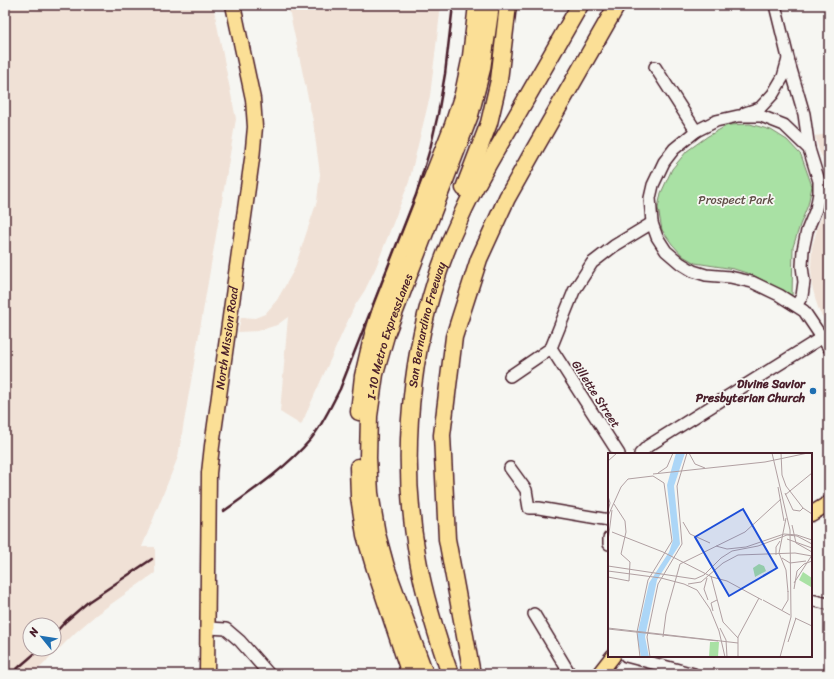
<svg xmlns="http://www.w3.org/2000/svg" width="834" height="679" viewBox="0 0 834 679" font-family="Sriracha,sans-serif">
  <style>
    .built { fill: #f0e1d6; fill-rule: evenodd }
    .green { fill: #a9e1a4; stroke: #7a8068 }
    .lines { fill: none; stroke-linecap: round; stroke-linejoin: round }
    .minor-casing { stroke: #4a1f2b; stroke-width: 14 }
    .major-casing { stroke: #4a1f2b; stroke-width: 17 }
    .highway-casing { stroke: #4a1f2b; stroke-width: 19 }
    .minor { stroke: #f6f6f2; stroke-width: 11 }
    .major { stroke: #fbdf96; stroke-width: 14 }
    .highway { stroke: #fbdf96; stroke-width: 16 }
    .rail { stroke: #4a1f2b; stroke-width: 2.5 }
    .poi-dot { fill: #1f6fb2; stroke: #f6f6f2; stroke-width: 1.5 }
    .labels { text-anchor: middle; dominant-baseline: central; stroke-width: 3.5; stroke-linejoin: round; paint-order: stroke }
    .park-label { font-size: 12px; fill: #625049; stroke: #f6f6f2 }
    .street-label { font-size: 12px; fill: #4a1f2b; stroke: #f6f6f2 }
    .poi-label { font-size: 12px; font-weight: bold; fill: #4a1f2b; stroke: #f6f6f2; text-anchor: end }
    .inset-road { fill: none; stroke: #b1a0a2; stroke-width: 1 }
    .view { fill: #1d4ed8; fill-opacity: 0.15; stroke: #1d4ed8; stroke-width: 2 }
    .inset-edge { fill: none; stroke: #4a1f2b; stroke-width: 2 }
  </style>
  <rect width="100%" height="100%" fill="#f6f6f2"/>
  <filter id="ink" filterUnits="userSpaceOnUse"><feTurbulence type="fractalNoise" baseFrequency=".025" numOctaves="2"/><feDisplacementMap in="SourceGraphic" scale="8" xChannelSelector="R" yChannelSelector="G"/><feConvolveMatrix kernelMatrix="1 2 1 2 8 2 1 2 1" color-interpolation-filters="sRGB"/></filter>
  <g filter="url(#ink)">
    <g class="built">
      <path d="M5,5H213L236,119L178,457L142,547H155V573L97,614L76,632L47,661L33,674H5ZM30,625H54V649H30Z"/>
      <polygon points="288,5 441,5 430,96 409,182 376,267 365,290 354,307 301,425 280,412 288,317 277,325 258,331 238,332 241,317 255,318 265,314 277,300 294,270 317,201 320,174 313,121"/>
      <polygon points="829,134 829,181 825,163 819,150 815,136"/>
      <polygon points="829,189 829,322 827,324 819,311 816,301 812,286 811,267 812,247 818,226 826,207"/>
    </g>
    <polygon class="green" points="750,124 771,130 787,140 801,155 812,186 808,205 800,225 793,247 792,296 753,275 734,269 695,263 683,256 672,244 662,230 658,208 661,193 672,169 687,151 708,136 728,125"/>
    <g class="lines">
      <defs>
        <g id="minor">
          <polyline points="775,5 790,66 804,114 809,149"/>
          <polyline points="655,67 696,131"/>
          <polyline points="745,113 760,108 773,94 783,77 788,59"/>
          <polyline points="796,306 802,296 804,282 802,266 803,250 807,231 816,209 819,193 819,181 809,149 784,125 761,116 738,116 716,121 696,131 674,149 664,162 653,185 650,198 652,223 657,237 666,251 680,263 693,271 706,275 730,277 752,282 779,295 804,311 829,348"/>
          <polyline points="551,348 619,454"/>
          <polyline points="510,376 551,348 574,291 592,263 614,246 652,223"/>
          <polyline points="640,454 648,446 829,333"/>
          <polyline points="510,468 526,490 529,508 539,508 609,520"/>
          <polyline points="609,538 609,544"/>
          <polyline points="811,600 829,604"/>
          <polyline points="534,614 570,674"/>
          <polyline points="208,628 226,629 240,641 269,674"/>
          <polyline points="626,656 694,674"/>
        </g>
        <g id="major">
          <polyline points="811,514 829,503"/>
          <path id="s1" d="M207,674L209,473L212,446L252,159L255,127L253,99L233,5"/>
          <polyline points="599,674 613,656"/>
        </g>
        <g id="highway">
          <polyline points="464,188 489,123 499,80 508,5"/>
          <polyline points="359,412 363,376 372,338 383,303 453,125 463,94 471,56 477,5"/>
          <polyline points="358,467 359,497 365,535 375,569 410,674"/>
          <path id="s2" d="M425,674L386,567L377,534L370,493L368,458L369,416L375,374L387,332L470,115L482,69L491,5"/>
          <path id="s3" d="M450,674C437,637 425,599 418,560C397,446 412,319 462,214C477,181 496,151 514,120C536,81 558,43 580,5"/>
          <polyline points="472,674 447,539 442,435 454,337 479,259 507,198 534,150 617,5"/>
        </g>
      </defs>
      <use href="#minor" class="minor-casing"/>
      <use href="#major" class="major-casing"/>
      <use href="#highway" class="highway-casing"/>
      <use href="#minor" class="minor"/>
      <use href="#major" class="major"/>
      <use href="#highway" class="highway"/>
      <g class="rail">
        <path d="M224,511C255,489 286,468 311,439C323,424 331,406 340,389L416,195L430,149L438,114L445,74L453,5"/>
        <polyline points="54,634 66,621 88,602 152,559"/>
        <polyline points="11,674 40,649"/>
      </g>
    </g>
  </g>
  <circle class="poi-dot" cx="813" cy="391" r="4"/>
  <g class="labels">
    <g class="park-label">
      <text x="736" y="200">Prospect Park</text>
    </g>
    <g class="street-label">
      <text stroke="none"><textPath href="#s3" startOffset="356">San Bernardino Freeway</textPath></text>
      <text stroke="none"><textPath href="#s2" startOffset="349">I-10 Metro ExpressLanes</textPath></text>
      <text stroke="none"><textPath href="#s1" startOffset="337">North Mission Road</textPath></text>
      <text transform="translate(596 394) rotate(57)">Gillette Street</text>
    </g>
    <g class="poi-label">
      <text x="805" y="384">Divine Savior<tspan x="805" dy="14">Presbyterian Church</tspan></text>
    </g>
  </g>
  <g transform="translate(608 453)">
    <rect width="204" height="204" fill="#f6f6f2"/>
    <path d="M151,111L156,113L158,118L147,124L145,115ZM195,119L204,125L203,134L191,127ZM102,189H111L110,204H101Z" fill="#a9e1a4"/>
    <path d="M68,0H77L66,33L72,91L49,127L37,184L41,204H33L29,183L41,130L61,99L65,87L59,32Z" fill="#acd6f7"/>
    <path class="inset-road" d="M81,0L87,11L97,15M164,0L182,77L183,164L172,204M173,0L174,22L178,33L195,55L204,61M0,8L9,0M50,20L59,14L65,0M45,21L157,9L200,0M170,34L176,68M177,40L185,57L192,58L195,55M177,42L204,20M0,43L2,50L0,58M0,63L13,34L20,26L45,23L56,30L64,88L40,127L29,179L32,204M178,65L171,100L178,117L180,139M75,69L82,81L102,90M184,72L188,90L204,99M4,79L55,99L104,124L119,128L154,147M179,86L204,95M0,88L4,57M108,93L119,96L138,94L176,81L189,82L204,87M168,102V94L172,88M174,105L182,110L198,108M0,113L87,126L96,122L113,105L124,98L150,93L179,82L189,83L204,91M0,118L53,125L76,131L89,137L102,156L111,178L117,204M103,123L115,169L130,185M0,124L21,128L22,109L13,101L18,79L17,68L6,51M99,125L96,136L100,147M186,130L204,102M80,131L93,129L115,110L130,102L187,100L204,103M186,136L189,118L196,111L204,108M155,147L182,162M174,157L180,147V138M105,158L103,150L109,147M187,165L204,173M0,175L130,190M112,175L118,187L119,204M0,176L110,188M55,184L58,161L72,111L137,79L173,46M180,189L188,165M42,204L39,184L50,131L74,91L69,33L79,0M130,204V184L151,145"/>
    <path class="view" d="M135,56L169,115L121,143L87,84Z"/>
    <rect width="204" height="204" class="inset-edge"/>
  </g>
  <rect width="834" height="679" fill="none" stroke="#f6f6f2" stroke-width="20"/>
  <rect x="10" y="10" width="814" height="659" fill="none" stroke="#4a1f2b" stroke-width="1.5" filter="url(#ink)"/>
  <g transform="translate(42 637) rotate(300)"><circle r="19" fill="#f6f6f2" stroke="#b1a0a2"/>
  <path d="M0-3L7 15L0 10L-7 15Z" fill="#1f6fb2"/>
  <text y="-6" font-size="11" font-weight="bold" text-anchor="middle" fill="#4a1f2b">N</text>
  </g>
</svg>
